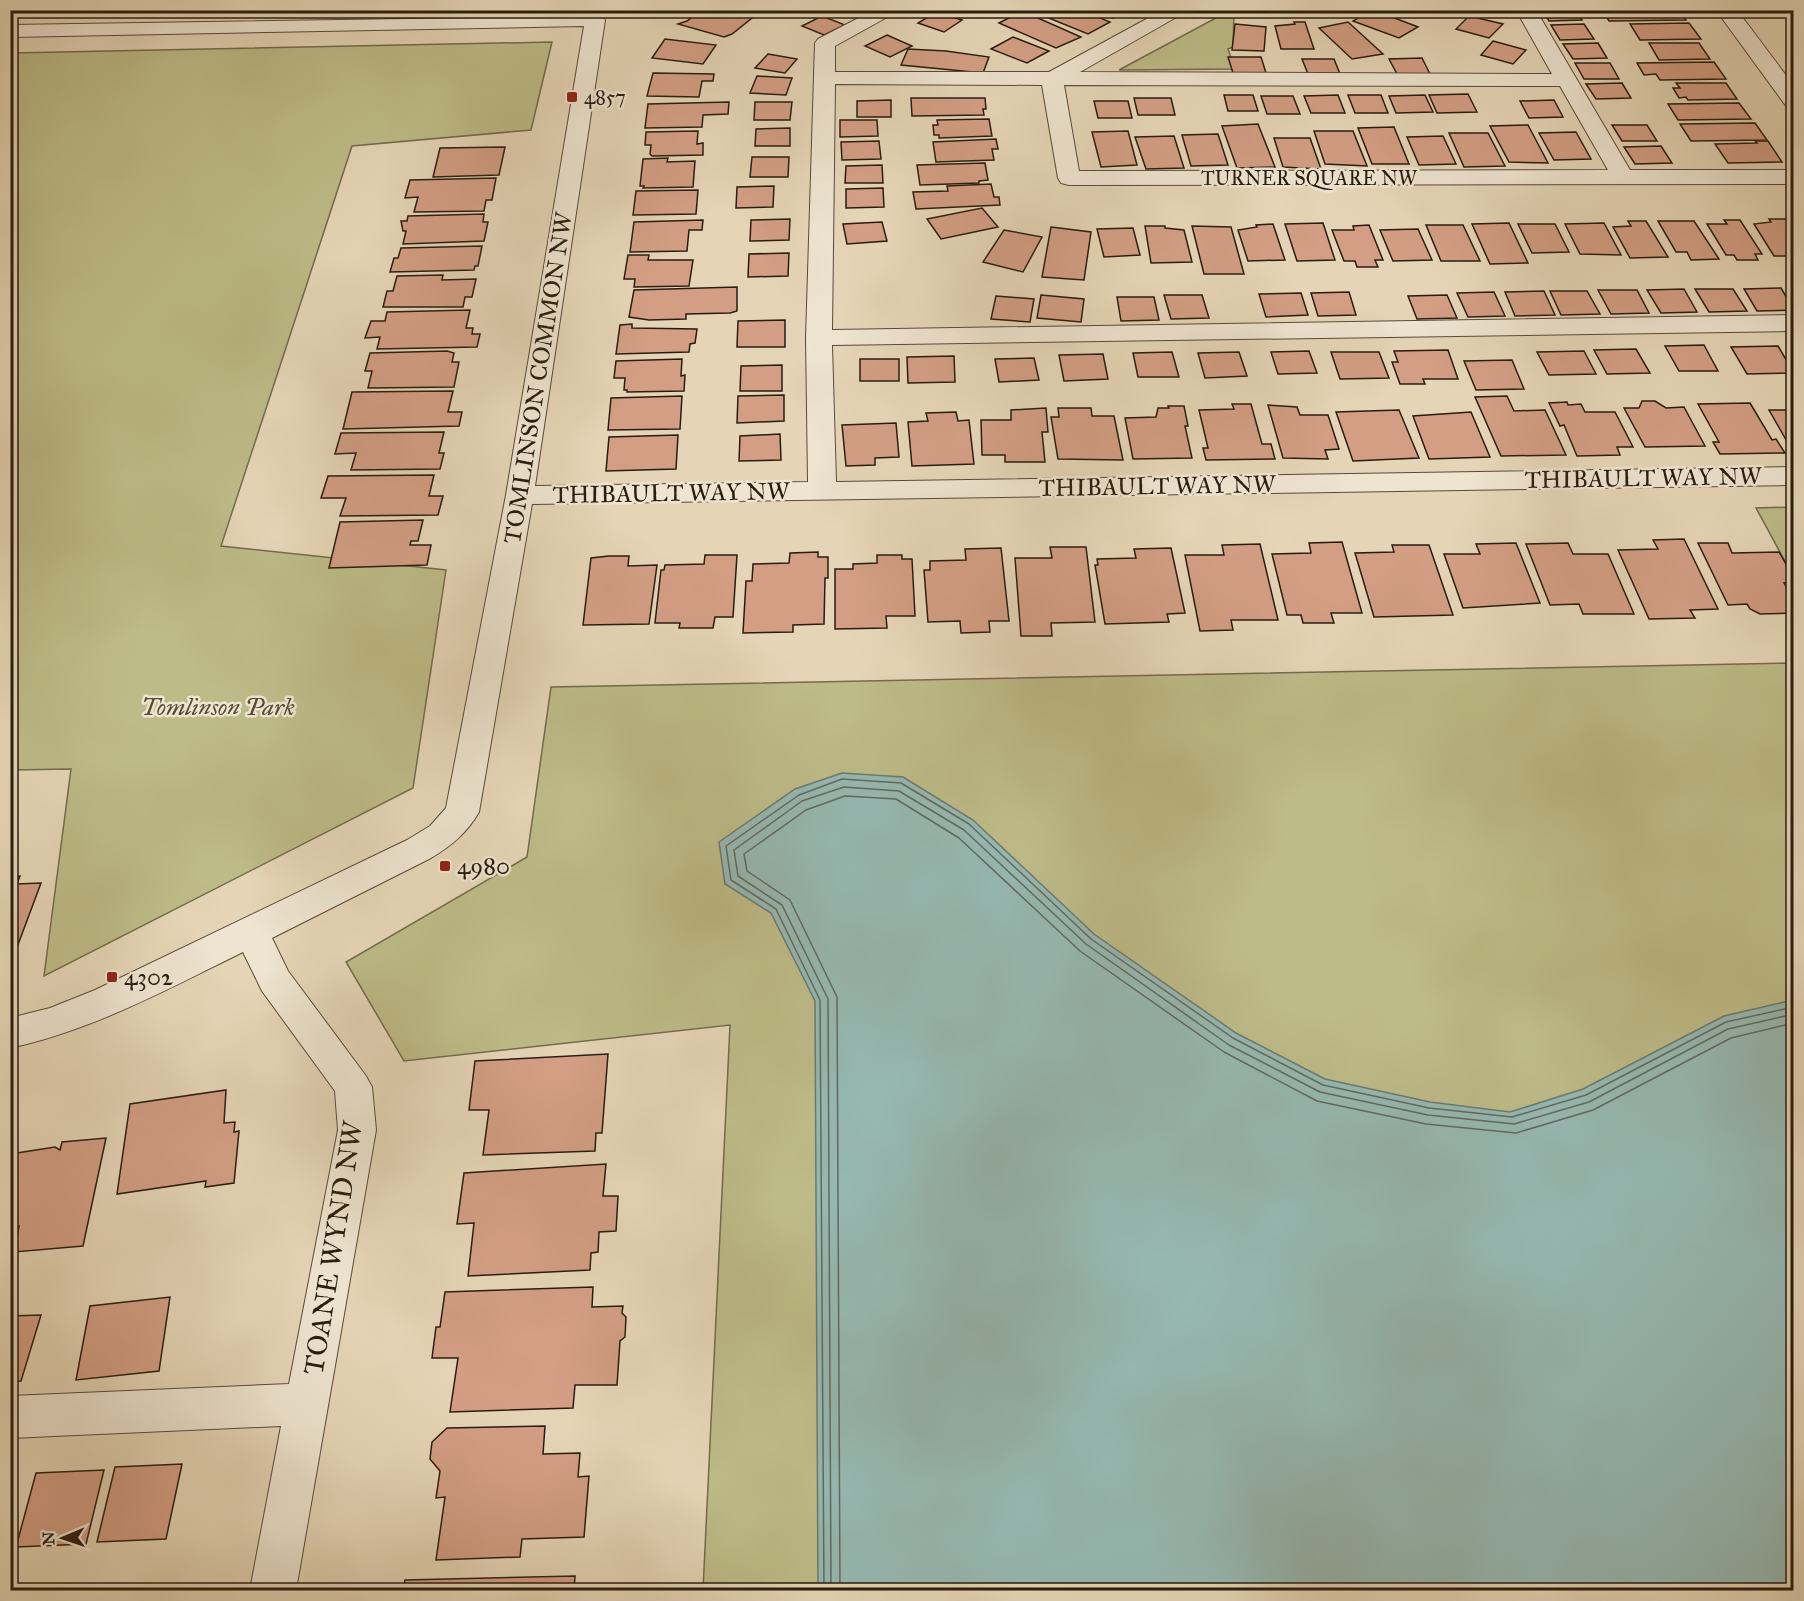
<svg xmlns="http://www.w3.org/2000/svg" width="1804" height="1601" viewBox="0 0 1804 1601" font-family="'IM FELL Great Primer',serif">
  <style>
    .green { fill: #bdbb88; stroke: #736c4c; stroke-width: 1.5 }
    .water { fill: #96b8b1; stroke: #6a7a70; stroke-width: 1.5 }
    .lines { fill: none; stroke-linecap: round; stroke-linejoin: round }
    .shore { stroke: #606a60; stroke-width: 1.5 }
    .building { fill: #d39e84; stroke: #291d0f; stroke-width: 1.5 }
    .minor-casing { stroke: #584b39; stroke-width: 2 }
    .minor { fill: #eee4d0; fill-rule: evenodd }
    .poi-dot { fill: #8f2418; stroke: #eee4d0; stroke-width: 2 }
    .labels { text-anchor: middle; dominant-baseline: central; stroke-width: 5; stroke-linejoin: round; paint-order: stroke }
    .far-poi-label { font-size: 20px; fill: #291d0f; stroke: #eee4d0; text-anchor: start }
    .far-street-label { font-size: 20px; fill: #291d0f; stroke: #eee4d0 }
    .street-label { font-size: 24px; fill: #291d0f; stroke: #eee4d0 }
    .park-label { font-size: 24px; font-style: italic; fill: #554c33; stroke: #eee4d0 }
    .poi-label { font-size: 24px; fill: #291d0f; stroke: #eee4d0; text-anchor: start }
    .near-street-label { font-size: 28px; fill: #291d0f; stroke: #eee4d0 }
  </style>
  <rect width="100%" height="100%" fill="#e5d5b6"/>
  <filter id="stains"><feTurbulence type="fractalNoise" baseFrequency=".00333" numOctaves="4"/><feColorMatrix values="0 0 0 0 .2 0 0 0 0 .09 0 0 0 0 .02 0 0 0 .5 -.17"/></filter>
  <radialGradient id="worn" r=".72"><stop offset=".6" stop-color="#630" stop-opacity="0"/><stop offset="1" stop-color="#630" stop-opacity=".3"/></radialGradient>
  <g class="green">
    <polygon points="1234,11 1233,47 1228,49 1235,69 1119,70 1227,12"/>
    <polygon points="552,42 531,130 352,146 221,546 446,570 413,788 44,976 71,769 11,770 11,53"/>
    <polygon points="1793,507 1794,507 1793,576 1756,508"/>
    <polygon points="1793,663 1793,1590 703,1590 730,1025 404,1061 346,962 527,857 551,687"/>
  </g>
  <polygon class="water" points="842,773 903,777 973,820 1094,934 1236,1033 1325,1079 1430,1102 1510,1112 1583,1089 1724,1016 1793,1000 1793,1590 818,1590 815,1001 771,913 725,884 719,842 795,789"/>
  <g class="lines">
    <g class="shore">
      <polyline points="824,1590 820,1000 776,909 731,880 726,846 799,795 842,779 901,783 969,824 1091,939 1233,1038 1323,1085 1429,1108 1512,1117 1586,1095 1726,1022 1794,1007"/>
      <polyline points="831,1590 828,999 782,905 738,876 734,850 802,801 844,787 899,791 964,830 1086,944 1229,1045 1320,1092 1428,1115 1514,1124 1589,1102 1728,1029 1794,1014"/>
      <polyline points="840,1590 837,997 790,900 747,871 744,854 806,810 845,796 896,799 959,838 1080,951 1224,1052 1317,1101 1426,1124 1516,1133 1593,1110 1731,1038 1794,1023"/>
    </g>
  </g>
  <g class="building">
    <polygon points="698,10 743,10 757,14 732,34 724,37 678,24 687,21 699,12"/>
    <polygon points="1081,10 1110,22 1088,34 1034,12"/>
    <polygon points="1094,10 1128,10 1113,18"/>
    <polygon points="1371,10 1374,10 1418,27 1399,38 1353,21"/>
    <polygon points="1397,10 1430,10 1427,16"/>
    <polygon points="1543,10 1576,10 1582,20 1549,21"/>
    <polygon points="1602,10 1679,10 1686,20 1609,21"/>
    <polygon points="1022,11 1081,37 1056,48 999,23"/>
    <polygon points="936,12 962,20 944,32 918,23"/>
    <polygon points="822,16 845,25 824,35 802,26"/>
    <polygon points="1469,16 1503,24 1489,38 1456,29"/>
    <polygon points="1294,22 1305,22 1314,49 1281,49 1275,26 1295,24"/>
    <polygon points="1348,22 1383,54 1352,59 1319,28"/>
    <polygon points="1689,23 1701,39 1640,40 1630,24"/>
    <polygon points="1235,24 1266,27 1264,51 1232,50"/>
    <polygon points="1584,24 1594,39 1560,40 1551,25"/>
    <polygon points="887,35 912,46 890,57 865,46"/>
    <polygon points="1013,37 1049,51 1027,63 991,49"/>
    <polygon points="665,39 716,45 703,64 652,58"/>
    <polygon points="1493,41 1526,50 1513,64 1481,55"/>
    <polygon points="1598,43 1607,58 1573,59 1563,44"/>
    <polygon points="1649,43 1699,43 1710,59 1659,60"/>
    <polygon points="908,49 946,51 989,57 983,73 901,65"/>
    <polygon points="768,54 797,59 785,73 755,68"/>
    <polygon points="1228,57 1261,57 1266,73 1233,73"/>
    <polygon points="1422,58 1430,74 1397,74 1389,59"/>
    <polygon points="1302,59 1334,59 1340,74 1308,74"/>
    <polygon points="1714,62 1726,79 1660,80 1656,74 1644,75 1637,63"/>
    <polygon points="1575,63 1610,63 1619,79 1584,79"/>
    <polygon points="653,73 714,74 713,81 702,81 699,97 647,96"/>
    <polygon points="757,76 792,78 786,95 750,93"/>
    <polygon points="1622,83 1631,98 1596,99 1586,84"/>
    <polygon points="1676,83 1726,83 1737,99 1688,100 1686,97 1679,98 1673,88 1680,88"/>
    <polygon points="1468,94 1477,112 1437,113 1429,95"/>
    <polygon points="1224,95 1253,95 1258,111 1228,111"/>
    <polygon points="1338,95 1345,113 1311,113 1304,96"/>
    <polygon points="1348,95 1381,95 1388,113 1355,113"/>
    <polygon points="1425,95 1433,112 1396,113 1389,96"/>
    <polygon points="1261,96 1293,96 1300,114 1267,114"/>
    <polygon points="911,98 985,98 986,109 983,109 984,115 912,116"/>
    <polygon points="1134,98 1171,98 1175,115 1138,115"/>
    <polygon points="891,100 891,117 857,117 857,101"/>
    <polygon points="1554,100 1563,117 1529,118 1520,101"/>
    <polygon points="1094,101 1128,101 1132,118 1098,118"/>
    <polygon points="729,102 728,114 703,115 702,127 645,128 648,104"/>
    <polygon points="755,102 792,102 790,120 754,120"/>
    <polygon points="1739,103 1751,119 1678,120 1668,104"/>
    <polygon points="989,119 992,136 939,138 939,135 934,135 933,125 938,125 937,120"/>
    <polygon points="840,120 877,120 878,136 840,137"/>
    <polygon points="1755,123 1767,140 1691,141 1680,124"/>
    <polygon points="1258,124 1275,167 1237,168 1222,126"/>
    <polygon points="1528,125 1548,163 1509,162 1490,126"/>
    <polygon points="1612,125 1647,125 1657,141 1622,141"/>
    <polygon points="1394,127 1409,164 1372,164 1358,128"/>
    <polygon points="790,128 790,146 755,146 756,129"/>
    <polygon points="698,131 697,144 703,143 703,155 652,156 650,154 651,145 645,145 646,132"/>
    <polygon points="1128,131 1137,165 1101,167 1092,132"/>
    <polygon points="1314,131 1353,131 1367,166 1325,164"/>
    <polygon points="1576,132 1591,159 1554,160 1539,133"/>
    <polygon points="1449,133 1488,133 1505,166 1464,167"/>
    <polygon points="1218,134 1228,165 1191,166 1182,135"/>
    <polygon points="1174,136 1184,168 1146,169 1135,137"/>
    <polygon points="1443,136 1456,164 1419,165 1407,137"/>
    <polygon points="1274,138 1310,138 1321,169 1283,167"/>
    <polygon points="996,139 998,149 992,149 994,160 936,162 933,142"/>
    <polygon points="879,141 881,159 842,160 841,142"/>
    <polygon points="1755,141 1768,141 1782,162 1728,163 1715,144 1757,143"/>
    <polygon points="1661,146 1672,163 1635,164 1624,147"/>
    <polygon points="505,147 499,175 433,177 440,148"/>
    <polygon points="752,157 789,157 788,177 750,177"/>
    <polygon points="668,158 667,162 695,161 693,187 643,188 644,186 640,186 643,159"/>
    <polygon points="985,163 988,180 979,181 979,183 920,185 917,165"/>
    <polygon points="882,165 883,183 845,183 846,166"/>
    <polygon points="496,178 492,200 486,200 484,211 414,212 418,197 405,198 410,180"/>
    <polygon points="991,184 994,197 999,197 1000,205 916,209 913,192 948,191 947,186"/>
    <polygon points="774,186 773,207 736,208 737,187"/>
    <polygon points="883,188 884,207 846,208 846,189"/>
    <polygon points="698,190 696,214 633,215 636,191"/>
    <polygon points="982,208 998,227 941,239 927,219"/>
    <polygon points="484,214 483,222 488,222 484,241 403,244 406,231 403,231 401,221 407,221 408,216"/>
    <polygon points="790,219 789,240 750,241 751,220"/>
    <polygon points="1769,219 1786,219 1792,224 1794,256 1774,256 1754,224 1771,222"/>
    <polygon points="703,220 702,230 689,230 687,251 630,252 634,222"/>
    <polygon points="1724,220 1740,220 1762,254 1755,254 1758,260 1737,260 1734,255 1726,255 1707,224 1727,224"/>
    <polygon points="1628,221 1646,221 1668,257 1630,258 1613,227 1631,226"/>
    <polygon points="1658,221 1694,221 1719,259 1691,260 1687,252 1676,252"/>
    <polygon points="882,222 887,241 847,244 843,224"/>
    <polygon points="1323,223 1335,260 1297,261 1285,224"/>
    <polygon points="1509,223 1528,263 1490,264 1472,224"/>
    <polygon points="1604,223 1621,255 1580,254 1565,224"/>
    <polygon points="1273,224 1285,260 1248,261 1238,230 1257,227 1256,225"/>
    <polygon points="1518,224 1555,224 1569,252 1532,253"/>
    <polygon points="1369,225 1383,260 1375,260 1378,267 1357,267 1355,261 1344,261 1332,230 1354,230 1353,226"/>
    <polygon points="1426,225 1463,225 1480,261 1441,261"/>
    <polygon points="1145,226 1165,226 1165,228 1184,230 1192,262 1151,263"/>
    <polygon points="1192,226 1231,227 1244,274 1204,274"/>
    <polygon points="1051,227 1091,232 1084,280 1042,277"/>
    <polygon points="1133,228 1140,255 1104,257 1097,229"/>
    <polygon points="1418,229 1432,260 1393,261 1380,230"/>
    <polygon points="1004,230 1042,237 1023,272 983,262"/>
    <polygon points="482,246 478,266 475,266 474,270 390,272 394,258 398,258 401,248"/>
    <polygon points="789,253 788,276 748,277 749,254"/>
    <polygon points="628,255 649,255 648,260 693,260 689,286 634,287 635,279 624,279"/>
    <polygon points="443,275 442,280 476,279 472,297 465,297 463,307 383,307 387,291 393,291 397,276"/>
    <polygon points="737,287 737,311 730,313 686,314 686,319 649,320 629,317 634,290"/>
    <polygon points="1781,288 1794,310 1757,311 1744,289"/>
    <polygon points="1684,289 1697,312 1661,313 1647,290"/>
    <polygon points="1695,289 1733,289 1747,311 1709,312"/>
    <polygon points="1598,290 1637,290 1649,313 1611,314"/>
    <polygon points="1544,291 1555,315 1515,316 1505,292"/>
    <polygon points="1550,291 1587,291 1600,314 1561,315"/>
    <polygon points="1349,292 1356,315 1318,316 1311,293"/>
    <polygon points="1494,292 1505,316 1468,317 1457,293"/>
    <polygon points="1301,293 1308,315 1266,317 1259,294"/>
    <polygon points="1041,295 1084,299 1081,322 1037,318"/>
    <polygon points="1164,295 1202,295 1209,318 1171,319"/>
    <polygon points="1447,295 1457,318 1417,319 1408,296"/>
    <polygon points="996,296 1034,299 1030,322 991,319"/>
    <polygon points="1117,297 1154,297 1159,320 1121,321"/>
    <polygon points="470,310 466,328 473,328 472,334 480,334 477,347 377,349 380,337 365,338 371,321 385,321 387,312"/>
    <polygon points="785,320 785,347 737,347 738,321"/>
    <polygon points="632,324 632,328 697,329 695,343 690,344 689,352 616,354 620,325"/>
    <polygon points="1704,345 1718,371 1679,371 1665,346"/>
    <polygon points="1778,346 1794,373 1747,374 1731,347"/>
    <polygon points="1636,349 1650,373 1607,374 1594,350"/>
    <polygon points="1448,350 1458,379 1423,379 1425,384 1400,384 1392,362 1398,362 1394,351"/>
    <polygon points="447,351 454,353 452,362 459,362 454,387 368,388 372,371 365,371 370,353"/>
    <polygon points="1309,351 1317,373 1278,374 1271,352"/>
    <polygon points="1584,351 1596,374 1549,375 1537,352"/>
    <polygon points="1172,352 1179,377 1138,377 1133,353"/>
    <polygon points="1239,352 1247,376 1205,378 1198,353"/>
    <polygon points="1331,352 1379,352 1389,378 1340,379"/>
    <polygon points="1103,354 1108,379 1064,381 1059,355"/>
    <polygon points="954,356 955,382 908,383 907,357"/>
    <polygon points="1034,358 1039,380 999,382 995,359"/>
    <polygon points="682,359 681,376 685,375 684,391 627,392 627,390 624,390 625,378 614,378 616,361"/>
    <rect x="860" y="359" width="39" height="22"/>
    <polygon points="1512,360 1524,389 1476,390 1464,361"/>
    <polygon points="782,365 782,391 740,391 741,366"/>
    <polygon points="453,391 448,412 462,412 459,426 343,429 352,392"/>
    <polygon points="784,395 784,421 737,423 738,396"/>
    <polygon points="682,396 680,429 608,430 611,398"/>
    <polygon points="1507,396 1514,411 1545,410 1566,455 1501,456 1475,397"/>
    <polygon points="1642,401 1655,401 1666,408 1684,407 1705,446 1645,447 1624,408 1639,408"/>
    <polygon points="1567,402 1568,405 1581,404 1585,412 1615,412 1633,447 1617,447 1620,455 1577,456 1564,425 1560,426 1549,403"/>
    <polygon points="1750,403 1772,440 1776,439 1785,453 1720,454 1713,442 1719,442 1698,404"/>
    <polygon points="1232,404 1251,404 1262,444 1271,444 1275,459 1206,460 1203,448 1208,448 1199,410 1234,409"/>
    <polygon points="1268,405 1297,407 1300,415 1328,415 1339,449 1325,450 1328,459 1283,458"/>
    <polygon points="1168,406 1184,406 1188,426 1185,426 1192,458 1133,459 1125,418 1156,417 1158,408 1169,408"/>
    <polygon points="1046,408 1048,432 1042,432 1045,462 1005,462 1005,455 982,455 981,420 1011,420 1011,410"/>
    <polygon points="1058,408 1091,408 1092,416 1114,416 1123,460 1058,459 1051,417 1059,417"/>
    <polygon points="1399,410 1419,458 1353,461 1336,412"/>
    <polygon points="1769,410 1794,410 1794,445 1789,445"/>
    <polygon points="956,412 958,421 969,420 974,464 912,466 908,422 928,421 926,413"/>
    <polygon points="1471,412 1490,457 1429,459 1413,416"/>
    <polygon points="896,423 899,457 875,458 875,465 846,466 842,425"/>
    <polygon points="444,432 439,453 444,453 440,469 351,470 356,453 335,454 341,433"/>
    <polygon points="780,434 781,460 739,461 740,436"/>
    <polygon points="678,435 676,469 606,471 609,437"/>
    <polygon points="434,475 429,496 443,496 438,515 340,516 346,498 321,498 328,476"/>
    <polygon points="423,520 418,541 411,541 410,545 431,545 427,565 329,568 340,522"/>
    <polygon points="1684,539 1718,609 1690,610 1695,618 1649,619 1618,550 1658,549 1653,540"/>
    <polygon points="1342,542 1362,613 1331,613 1334,623 1303,623 1301,615 1287,615 1272,554 1311,553 1309,543"/>
    <polygon points="1516,543 1540,603 1463,608 1444,554 1480,554 1476,544"/>
    <polygon points="1568,543 1573,554 1608,554 1634,614 1583,614 1579,604 1550,605 1526,544"/>
    <polygon points="1698,543 1728,543 1732,553 1779,552 1794,578 1794,582 1784,583 1794,601 1794,613 1760,614 1750,609 1747,604 1728,605"/>
    <polygon points="1260,544 1278,620 1231,620 1233,630 1200,631 1185,555 1224,555 1222,545"/>
    <polygon points="1392,545 1429,545 1453,615 1374,617 1355,553 1394,552"/>
    <polygon points="1050,547 1086,547 1095,622 1051,623 1052,636 1021,636 1015,558 1052,558"/>
    <polygon points="1001,548 1009,621 989,621 990,632 961,633 960,621 928,622 924,570 930,570 930,561 966,560 965,549"/>
    <polygon points="1171,548 1185,613 1167,614 1169,622 1105,624 1095,565 1098,565 1097,559 1136,558 1134,549"/>
    <polygon points="818,552 818,557 828,557 828,578 825,578 824,624 793,625 793,632 743,633 746,581 752,581 753,564 789,563 790,553"/>
    <polygon points="705,555 737,555 733,617 715,617 713,628 679,628 680,623 655,623 661,570 664,570 665,565 704,564"/>
    <polygon points="877,555 902,555 902,559 912,559 915,616 886,616 887,628 835,629 835,569 853,569 853,564 877,563"/>
    <polygon points="609,556 629,556 628,566 657,565 649,624 583,625 591,558"/>
    <polygon points="20,876 17,884 41,883 10,966 10,877"/>
    <polygon points="608,1054 602,1133 596,1133 595,1151 483,1155 489,1110 469,1110 475,1061"/>
    <polygon points="226,1090 224,1123 235,1122 234,1132 239,1131 234,1183 205,1187 206,1181 117,1194 130,1104"/>
    <polygon points="106,1138 83,1246 14,1252 19,1226 10,1227 10,1177 17,1153 55,1147 60,1150 62,1142"/>
    <polygon points="606,1164 603,1196 618,1196 616,1231 599,1232 598,1252 591,1253 590,1270 468,1276 474,1223 457,1224 464,1173"/>
    <polygon points="593,1287 592,1307 623,1306 622,1313 626,1317 625,1337 620,1341 617,1385 575,1385 573,1408 450,1412 458,1358 432,1358 436,1327 440,1327 445,1292"/>
    <polygon points="170,1297 159,1371 76,1380 90,1306"/>
    <polygon points="41,1315 21,1381 10,1382 10,1316"/>
    <polygon points="545,1426 543,1454 580,1453 578,1477 589,1476 584,1537 522,1539 520,1557 436,1560 445,1497 436,1498 440,1471 430,1459 432,1442 447,1428"/>
    <polygon points="182,1464 166,1539 97,1542 115,1467"/>
    <polygon points="104,1470 86,1544 16,1547 36,1473"/>
    <polygon points="575,1576 574,1590 403,1590 405,1580"/>
  </g>
  <g class="lines">
    <defs>
      <g id="minor">
        <path d="M874,10H900L835,46V72H1049L1163,10H1189L1080,72L1552,74L1516,10H1536L1630,170H1794V184L1069,185L1061,183L1058,178L1042,85L835,84L832,330L1794,315V331L832,345L836,482L1794,467V485L532,504L479,812C467,833 451,846 431,858L272,938L288,971L366,1076L372,1087L376,1130L296,1590H250L281,1426L10,1438V1396L289,1384L338,1130L335,1091L262,991L243,952C168,989 93,1030 10,1048V1018L50,1008L95,990L407,840L430,826L446,808L506,495L584,26L10,37V25L602,16L605,20L535,486L808,482L806,338L815,43L818,39ZM1064,85L1560,86L1608,170L1079,171Z"/>
        <polygon points="1716,10 1737,10 1794,86 1794,107 1786,106"/>
      </g>
    </defs>
    <use href="#minor" class="minor-casing"/>
    <use href="#minor" class="minor"/>
  </g>
  <g class="poi-dot">
    <rect x="566" y="91" width="12" height="12" rx="3"/>
    <rect x="439" y="860" width="12" height="12" rx="3"/>
    <rect x="106" y="971" width="12" height="12" rx="3"/>
  </g>
  <g class="labels">
    <g class="far-poi-label">
      <text x="584" y="97">4857</text>
    </g>
    <g class="far-street-label">
      <text x="1309" y="178">TURNER SQUARE NW</text>
    </g>
    <g class="street-label">
      <text transform="translate(538 378) rotate(-81)">TOMLINSON COMMON NW</text>
      <text transform="translate(1643 478) rotate(-1)">THIBAULT WAY NW</text>
      <text transform="translate(1157 486) rotate(-1)">THIBAULT WAY NW</text>
      <text transform="translate(671 493) rotate(-1)">THIBAULT WAY NW</text>
    </g>
    <g class="park-label">
      <text x="218" y="707">Tomlinson Park</text>
    </g>
    <g class="poi-label">
      <text x="457" y="866">4980</text>
      <text x="124" y="977">4302</text>
    </g>
    <g class="near-street-label">
      <text transform="translate(333 1248) rotate(-81)">TOANE WYND NW</text>
    </g>
  </g>
  <rect width="1804" height="1601" fill="none" stroke="#e5d5b6" stroke-width="36"/>
  <rect x="12" y="12" width="1780" height="1577" fill="none" stroke="#291d0f" stroke-width="3"/>
  <rect x="18" y="18" width="1768" height="1565" fill="none" stroke="#291d0f" stroke-width="1.5"/>
  <g transform="translate(63 1538) rotate(268)" stroke="#eee4d0" stroke-width="4.5" paint-order="stroke">
  <path d="M0-4.5L10 22L0 15L-10 22Z" fill="#291d0f"/>
  <text y="-9" font-size="16" font-weight="bold" text-anchor="middle" fill="#291d0f">N</text>
  </g>
  <rect width="100%" height="100%" filter="url(#stains)"/>
  <rect width="100%" height="100%" fill="url(#worn)"/>
</svg>
